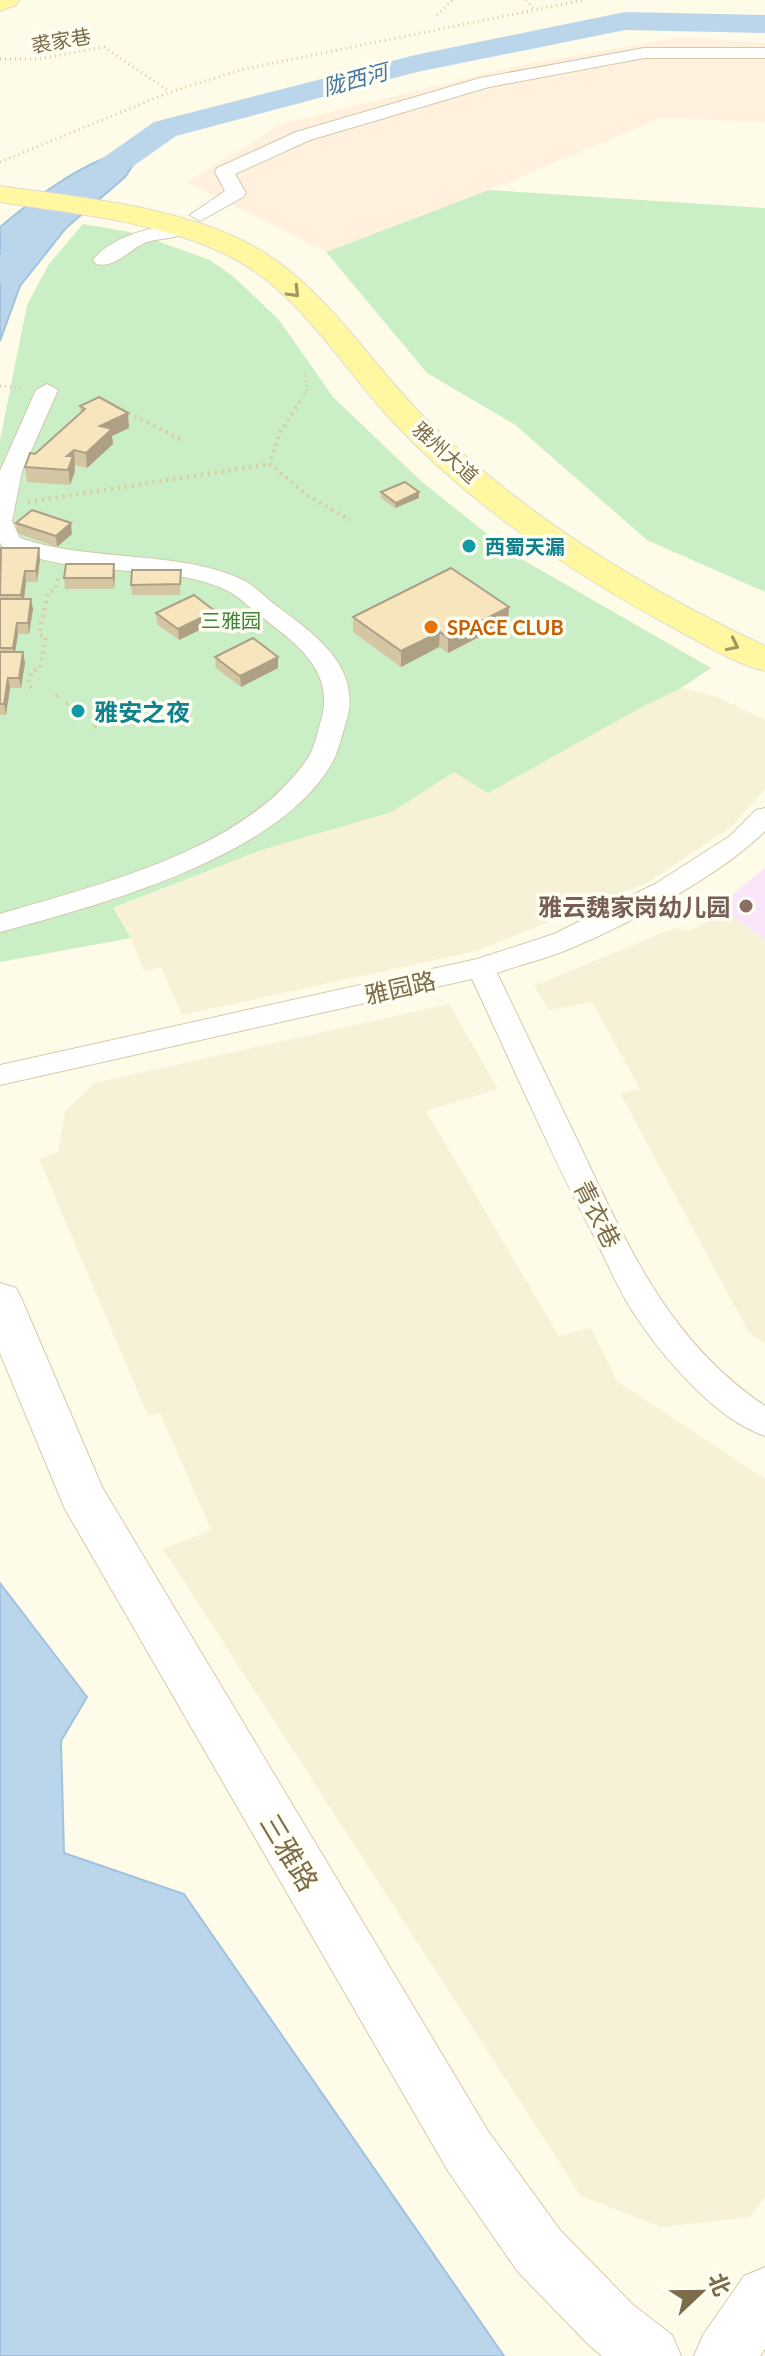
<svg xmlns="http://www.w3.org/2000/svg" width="765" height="2356" viewBox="0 0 765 2356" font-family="Lato,'Noto Sans SC',sans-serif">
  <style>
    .residential { fill: #f7f1d7 }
    .commercial { fill: #fff1dd }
    .education { fill: #fae5fb }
    .green { fill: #caeec5 }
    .water { fill: #bbd6eb; stroke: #a0c2de; stroke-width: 2 }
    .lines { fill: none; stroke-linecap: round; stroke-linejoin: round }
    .river { fill: #bbd6eb; fill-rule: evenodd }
    .street-casing { stroke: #d3c9ad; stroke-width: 2 }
    .secondary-casing { stroke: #d7caaa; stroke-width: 2 }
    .primary-casing { stroke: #e0dbd3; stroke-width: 2 }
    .path-far1 { stroke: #ddc9a0; stroke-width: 3; stroke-dasharray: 1 4; stroke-linecap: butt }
    .path { stroke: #ddc9a0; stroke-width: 4; stroke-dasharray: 2 5; stroke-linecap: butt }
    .street { fill: #fff; fill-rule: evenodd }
    .secondary { fill: #fff; fill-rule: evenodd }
    .primary { fill: #fff8a0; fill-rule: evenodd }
    .wall { fill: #d4c5a3 }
    .shaded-wall { fill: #ada085 }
    .building { fill: #f7e5be; stroke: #ada085; stroke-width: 2 }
    .oneway { stroke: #a49563 }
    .culture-dot { fill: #0f9aa8; stroke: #fffef2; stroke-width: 3 }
    .food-dot { fill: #e8710a; stroke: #fffef2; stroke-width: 3 }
    .education-dot { fill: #8d6e63; stroke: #fffef2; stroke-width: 3 }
    .labels { text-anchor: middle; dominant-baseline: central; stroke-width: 7; stroke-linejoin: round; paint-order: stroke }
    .far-street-label { font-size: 20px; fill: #7d6b49; stroke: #fffef2 }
    .far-culture-label { font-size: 20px; font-weight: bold; fill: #0d838f; stroke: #fffef2; text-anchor: start }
    .far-park-label { font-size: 20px; fill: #3f833f; stroke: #fffef2 }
    .far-food-label { font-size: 20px; font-weight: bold; fill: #c56008; stroke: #fffef2; text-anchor: start }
    .far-water-label { font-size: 22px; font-style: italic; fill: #4577a1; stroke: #fffef2 }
    .culture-label { font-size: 24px; font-weight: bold; fill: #0d838f; stroke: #fffef2; text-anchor: start }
    .education-label { font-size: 24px; font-weight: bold; fill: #785e54; stroke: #fffef2; text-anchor: end }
    .street-label { font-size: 24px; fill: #7d6b49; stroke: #fffef2 }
    .near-street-label { font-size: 28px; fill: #7d6b49; stroke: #fffef2 }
  </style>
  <rect width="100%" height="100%" fill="#fefce9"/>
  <g class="residential">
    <polygon points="681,688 717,697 765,720 765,789 731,827 649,882 476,951 182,1015 161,967 144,971 131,938 112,909 261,850 392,812 455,771 638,709"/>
    <polygon points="727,912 765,940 765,1343 749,1333 620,1093 640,1089 592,1002 549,1010 534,986 674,928 689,931"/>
    <polygon points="449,1004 498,1089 426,1111 559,1336 591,1328 617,1381 765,1479 765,2197 750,2217 661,2227 581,2196 163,1549 211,1530 160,1413 148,1416 39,1159 58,1152 65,1111 95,1083"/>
  </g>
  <polygon class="commercial" points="681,37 765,43 765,122 661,118 489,190 326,252 187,182 281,124 512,67"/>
  <polygon class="education" points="765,868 765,940 727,912 726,900"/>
  <g class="green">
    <polygon points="489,190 765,208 765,592 647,540 514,424 427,373 326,252"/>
    <polygon points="83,224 129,232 154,240 210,260 234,277 279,320 333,397 421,481 511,553 711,668 681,688 638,709 488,793 454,772 392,812 261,850 113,908 131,938 0,962 0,440 27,305 49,264"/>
  </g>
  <g class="water">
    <path d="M135,148V162L125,177L66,228L20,286L0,341V227C38,195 85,160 135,148Z"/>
    <polygon points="0,1583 87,1697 61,1741 64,1853 184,1894 504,2356 0,2356"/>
  </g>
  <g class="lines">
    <polygon class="river" points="625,12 765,15 765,33 625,30 417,72 176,136 115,179 12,280 0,283 0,255 93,165 154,122 415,55"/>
    <defs>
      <g id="street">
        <polygon points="644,48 765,48 765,58 644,58 489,87 310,140 235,174 246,193 243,197 200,221 190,215 225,191 215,172 217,168 296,132 480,78"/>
        <path d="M179,222L189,228C177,241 162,237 147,242C130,248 116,269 96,264L93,260C113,235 150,229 179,222Z"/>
        <path d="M47,384L58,390L22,471L12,521L20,538C90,563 181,549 245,581C257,588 267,599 278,607C316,635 363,669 346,722C342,734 340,746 335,757C286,856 99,905 0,932V914C102,883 245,851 308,758C314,748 317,735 320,724C337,672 298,645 262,617C251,609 241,598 228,591C186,570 131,573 85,567C57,564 30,557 3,547L0,543V471L36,390Z"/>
        <path d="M765,808V831C722,874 631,923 574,947C549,958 522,964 497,973C525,1031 553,1090 581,1148C629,1249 669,1341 765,1406V1436C717,1420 665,1360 637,1318C620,1294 608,1264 595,1238C550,1153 513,1066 472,979L0,1085V1065L477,959L554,934L655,884L730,836L756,810Z"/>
      </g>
      <g id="secondary">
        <polygon points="0,1283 16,1288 22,1300 102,1487 488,2131 560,2230 632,2304 672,2335 681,2356 602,2356 590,2346 518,2272 448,2171 65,1509 0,1353"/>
        <polygon points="765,2267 765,2349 760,2356 694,2356 703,2335 744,2276"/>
      </g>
      <g id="primary">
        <polygon points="0,0 19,0 16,5 0,11"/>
        <path d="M0,186C80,198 181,206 253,246C326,286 370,364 428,421C524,516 644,589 765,646V671C736,664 709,647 683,633C576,576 467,504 386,414C338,361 296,289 229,256C159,221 76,214 0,202Z"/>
      </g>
    </defs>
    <use href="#street" class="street-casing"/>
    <use href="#secondary" class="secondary-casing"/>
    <use href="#primary" class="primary-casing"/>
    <g class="path-far1">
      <polyline points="526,0 533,8"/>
      <polyline points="437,15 452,0"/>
      <polyline points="0,59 39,59 104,47 170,92"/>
      <polyline points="0,162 170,92 244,69 583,0"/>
      <polyline points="0,386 23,388"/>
      <polyline points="298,403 307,392 305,371"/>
    </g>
    <g class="path">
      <polyline points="300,401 279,434 270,464 307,495 350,520"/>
      <polyline points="122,410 184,441"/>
      <polyline points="28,502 270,464"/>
      <polyline points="31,688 28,685 32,671 40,668 46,637 39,634 48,593 56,589 59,573"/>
      <polyline points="56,696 60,694"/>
      <polyline points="66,704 70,702"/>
      <polyline points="94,727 98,725"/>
    </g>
    <use href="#street" class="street"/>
    <use href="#secondary" class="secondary"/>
    <use href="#primary" class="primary"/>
  </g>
  <g class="wall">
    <polygon points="80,406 129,428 112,436 113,444 87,468 75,465 74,466 75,471 70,485 27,482 25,467 35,454 81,412"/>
    <polygon points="381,492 419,498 395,508 381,498"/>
    <polygon points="16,523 72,534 57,547 17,533"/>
    <polygon points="39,548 40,559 37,582 26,582 24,599 33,609 29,634 18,634 15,652 23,652 25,663 21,688 10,688 6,715 0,715 0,554"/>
    <polygon points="114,564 115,574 114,589 65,589 64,578"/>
    <polygon points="181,570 180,595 132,595 131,585"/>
    <polygon points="156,613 216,622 179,640 157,624"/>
    <polygon points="353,617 508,622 448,653 439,647 401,667 353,632"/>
    <polygon points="215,657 278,657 278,668 241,687 216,668"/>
  </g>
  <g class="shaded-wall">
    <polygon points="128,413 129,428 112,436 113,444 87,468 86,453 100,426"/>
    <polygon points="74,450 75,471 70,485 67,456"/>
    <polygon points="419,492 419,498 395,508 396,503"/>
    <polygon points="71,523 72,534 57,547 56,536"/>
    <polygon points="39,548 40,559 37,582 36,571"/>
    <polygon points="114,564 115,574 114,589 113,578"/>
    <polygon points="25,571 26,582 23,606 21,595"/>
    <polygon points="31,599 33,609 29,634 28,623"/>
    <polygon points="509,607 508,622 448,653 448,638"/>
    <polygon points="215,611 216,622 179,640 178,629"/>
    <polygon points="17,623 18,634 14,658 13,648"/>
    <polygon points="440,632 439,647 401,667 401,651"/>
    <polygon points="23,652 25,663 21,688 19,678"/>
    <polygon points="278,657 278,668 241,687 240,676"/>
    <polygon points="8,678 10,688 6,715 4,704"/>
  </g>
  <g class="building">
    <polygon points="99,397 128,413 100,426 112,429 86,453 74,450 67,456 73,456 68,470 25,467 30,453 35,454 85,409 80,406"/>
    <polygon points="405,482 419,492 396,503 381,492"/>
    <polygon points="32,510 71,523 56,536 16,523"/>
    <polygon points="1,548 39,548 36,571 25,571 21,595 0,595"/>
    <polygon points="66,564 114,564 113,578 64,578"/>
    <polygon points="451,568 509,607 448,638 440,632 401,651 353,617"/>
    <polygon points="132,570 181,570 180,584 131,585"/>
    <polygon points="194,595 215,611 178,629 156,613"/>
    <polygon points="0,599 31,599 28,623 17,623 13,648 0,648"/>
    <polygon points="253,638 278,657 240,676 215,657"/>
    <polygon points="0,652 23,652 19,678 8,678 4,704 0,704"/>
  </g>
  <defs><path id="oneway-chevron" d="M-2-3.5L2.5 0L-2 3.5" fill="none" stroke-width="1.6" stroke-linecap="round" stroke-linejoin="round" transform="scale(2)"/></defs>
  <g class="oneway">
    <use href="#oneway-chevron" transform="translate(294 292) rotate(46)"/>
    <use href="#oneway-chevron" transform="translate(733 645) rotate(26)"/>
  </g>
  <g class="culture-dot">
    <circle cx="469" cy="546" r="8"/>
    <circle cx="78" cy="711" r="8"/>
  </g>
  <circle class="food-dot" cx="431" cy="627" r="8"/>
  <circle class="education-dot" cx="746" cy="906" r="8"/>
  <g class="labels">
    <g class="far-street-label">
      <text transform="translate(61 40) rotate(-10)">裘家巷</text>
      <text transform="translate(446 452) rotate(42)">雅州大道</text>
    </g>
    <g class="far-culture-label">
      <text x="485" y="546">西蜀天漏</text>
    </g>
    <g class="far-park-label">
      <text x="231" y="620">三雅园</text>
    </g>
    <g class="far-food-label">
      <text x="447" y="627">SPACE CLUB</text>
    </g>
    <g class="far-water-label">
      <text transform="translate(355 79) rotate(-15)">陇西河</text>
    </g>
    <g class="culture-label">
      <text x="94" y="711">雅安之夜</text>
    </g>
    <g class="education-label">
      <text x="730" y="906">雅云魏家岗幼儿园</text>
    </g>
    <g class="street-label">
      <text transform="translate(400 987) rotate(-13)">雅园路</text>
      <text transform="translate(598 1214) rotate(63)">青衣巷</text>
    </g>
    <g class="near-street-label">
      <text transform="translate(290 1852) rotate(59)">三雅路</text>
    </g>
  </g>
  <g transform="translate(701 2292) rotate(68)" stroke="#fffef2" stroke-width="6" paint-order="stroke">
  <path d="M0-6L14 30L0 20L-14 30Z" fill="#7d6b49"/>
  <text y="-12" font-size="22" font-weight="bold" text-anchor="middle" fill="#7d6b49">北</text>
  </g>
</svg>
